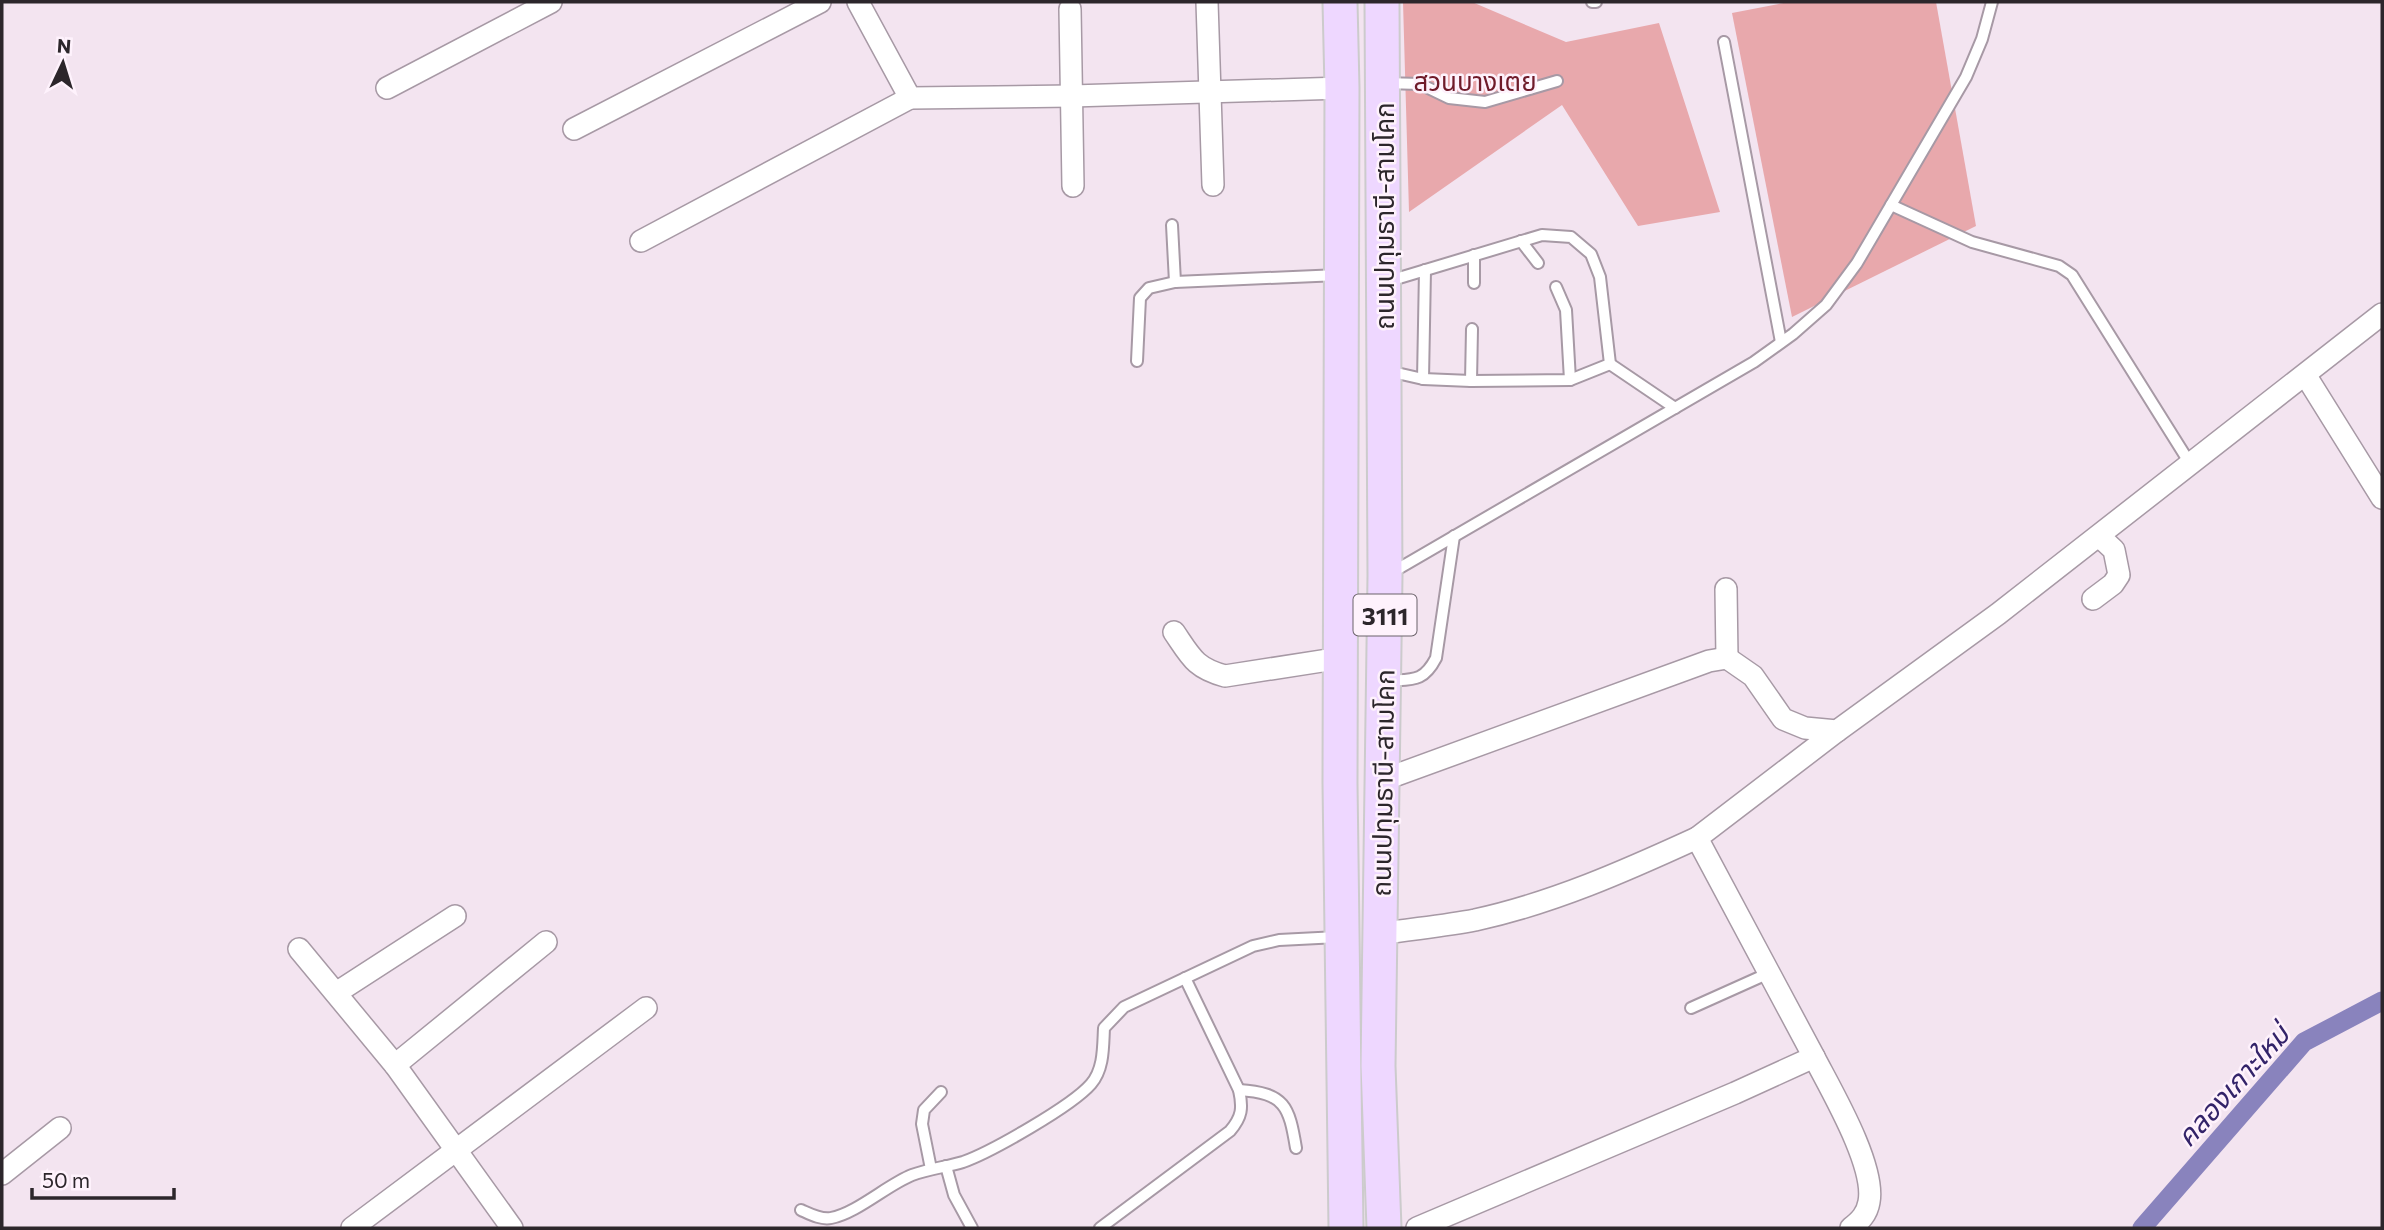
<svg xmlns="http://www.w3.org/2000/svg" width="2384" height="1230" viewBox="0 0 2384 1230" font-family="Commissioner,'Noto Sans Thai',sans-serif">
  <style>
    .green { fill: #e8a8ac }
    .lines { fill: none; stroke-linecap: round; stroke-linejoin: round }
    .canal { stroke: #8983bd; stroke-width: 19 }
    .service-casing { stroke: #a799a5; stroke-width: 14 }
    .minor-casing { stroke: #a799a5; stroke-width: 24 }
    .primary-casing { stroke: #cccbcc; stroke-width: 37 }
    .service { stroke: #fff; stroke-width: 10 }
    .minor { stroke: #fff; stroke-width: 21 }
    .primary { stroke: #eed7ff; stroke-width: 33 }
    .labels { text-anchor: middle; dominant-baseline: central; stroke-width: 5; stroke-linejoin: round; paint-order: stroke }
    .shield { fill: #fef2fc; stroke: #6b636a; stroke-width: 2 }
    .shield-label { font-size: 24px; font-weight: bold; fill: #2c262b }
    .park-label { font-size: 26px; fill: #6f1b2a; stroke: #fef2fc }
    .street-label { font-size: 26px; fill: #2c262b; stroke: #fef2fc }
    .water-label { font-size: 28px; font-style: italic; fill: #332369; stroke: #fef2fc }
  </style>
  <rect width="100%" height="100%" fill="#f3e4f0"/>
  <g class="green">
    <polygon points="1403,2 1472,2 1566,42 1659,23 1720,212 1638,226 1562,105 1409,212"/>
    <polygon points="1789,2 1936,2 1976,226 1792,317 1732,13"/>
  </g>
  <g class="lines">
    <polyline class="canal" points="2142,1228 2304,1042 2382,1001"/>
    <defs>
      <g id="service">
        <polyline points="1592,2 1596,2"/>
        <polyline points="1724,42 1781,342"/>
        <polyline points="1385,83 1420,84 1449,98 1485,102 1557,81"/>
        <polyline points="1891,205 1972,242 2059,266 2072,275 2191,465"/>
        <polyline points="1172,225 1175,282"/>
        <polyline points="1521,241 1538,263"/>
        <polyline points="1474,255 1474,283"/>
        <polyline points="1556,287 1566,310 1570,380"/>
        <polyline points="1137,361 1140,298 1149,288 1175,282 1339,275"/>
        <polyline points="1610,364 1675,408"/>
        <polyline points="1388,371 1423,379 1471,381 1570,380 1610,364 1600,277 1591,254 1571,237 1542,235 1389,281"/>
        <polyline points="1423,379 1425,270"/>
        <polyline points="1471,381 1472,329"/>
        <polyline points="1391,573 1754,362 1793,334 1826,305 1857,263 1966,77 1982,39 1992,2"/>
        <path d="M1387,681C1412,679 1423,683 1436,658L1454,536"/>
        <polyline points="1691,1008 1769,973"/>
        <path d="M1239,1090C1285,1093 1289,1106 1296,1148"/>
        <polyline points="946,1166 954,1195 972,1228"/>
        <polyline points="931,1169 922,1124 924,1110 941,1092"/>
        <path d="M801,1210C810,1214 821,1220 831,1218C857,1213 887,1185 912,1175C928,1169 946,1167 963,1162C991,1152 1072,1106 1091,1084C1104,1069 1103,1047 1104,1028L1124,1007L1253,946L1279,940L1338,937"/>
        <path d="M1100,1228L1230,1131C1242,1117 1243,1108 1239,1090L1185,978"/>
      </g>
      <g id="minor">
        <polyline points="858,2 910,98 1072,96 1342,88"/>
        <polyline points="1207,2 1213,185"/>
        <polyline points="1070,9 1073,186"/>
        <polyline points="387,88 551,2"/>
        <polyline points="574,129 820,2"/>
        <polyline points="641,241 910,98"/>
        <polyline points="2306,376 2382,498"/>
        <polyline points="1726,589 1727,658"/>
        <polyline points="2093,599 2113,584 2119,575 2114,550 2099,536"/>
        <path d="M1174,632C1191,657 1195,668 1225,676L1341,658"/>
        <polyline points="1383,780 1709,661 1727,658 1753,676 1783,719 1805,728 1837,731 1998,614 2382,314"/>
        <path d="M1380,934C1411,929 1444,926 1475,920C1553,903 1625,871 1697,838"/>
        <polyline points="299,949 395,1065 512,1228"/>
        <polyline points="336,993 455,916"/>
        <path d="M1814,1057C1831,1090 1876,1166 1869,1202C1867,1214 1860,1221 1851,1228"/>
        <polyline points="395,1065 546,942"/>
        <polyline points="2,1174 60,1128"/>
        <polyline points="352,1228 646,1008"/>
        <polyline points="1417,1228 1735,1093 1814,1057 1697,838 1837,731"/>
      </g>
      <g id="primary">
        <polyline points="1340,2 1342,88 1340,783 1346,1228"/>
        <polyline points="1382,2 1385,576 1378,1066 1384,1228"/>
      </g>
    </defs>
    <use href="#service" class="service-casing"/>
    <use href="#minor" class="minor-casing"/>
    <use href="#primary" class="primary-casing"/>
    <use href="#service" class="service"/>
    <use href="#minor" class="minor"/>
    <use href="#primary" class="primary"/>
  </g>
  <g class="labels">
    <rect class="shield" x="1353.5" y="594.5" width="63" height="41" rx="5"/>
    <g class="shield-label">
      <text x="1385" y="615">3111</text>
    </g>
    <g class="park-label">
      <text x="1475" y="80">สวนบางเตย</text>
    </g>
    <g class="street-label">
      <text transform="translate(1383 216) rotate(-90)">ถนนปทุมธานี-สามโคก</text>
      <text transform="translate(1382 783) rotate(-89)">ถนนปทุมธานี-สามโคก</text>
    </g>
    <g class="water-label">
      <text transform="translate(2232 1085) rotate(-48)">คลองเกาะใหม่</text>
    </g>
  </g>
  <rect width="2384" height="1230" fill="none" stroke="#2c262b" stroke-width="7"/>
  <g transform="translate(63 63) rotate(4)" stroke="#fef2fc" stroke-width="5" paint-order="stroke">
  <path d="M0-5L12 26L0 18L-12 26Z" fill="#2c262b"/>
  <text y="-10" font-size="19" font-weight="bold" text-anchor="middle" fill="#2c262b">N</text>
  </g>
  <path d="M32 1188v10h142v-10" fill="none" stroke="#2c262b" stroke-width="3.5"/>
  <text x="42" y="1188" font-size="21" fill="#2c262b" stroke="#fef2fc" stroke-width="5" paint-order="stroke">50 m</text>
</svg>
